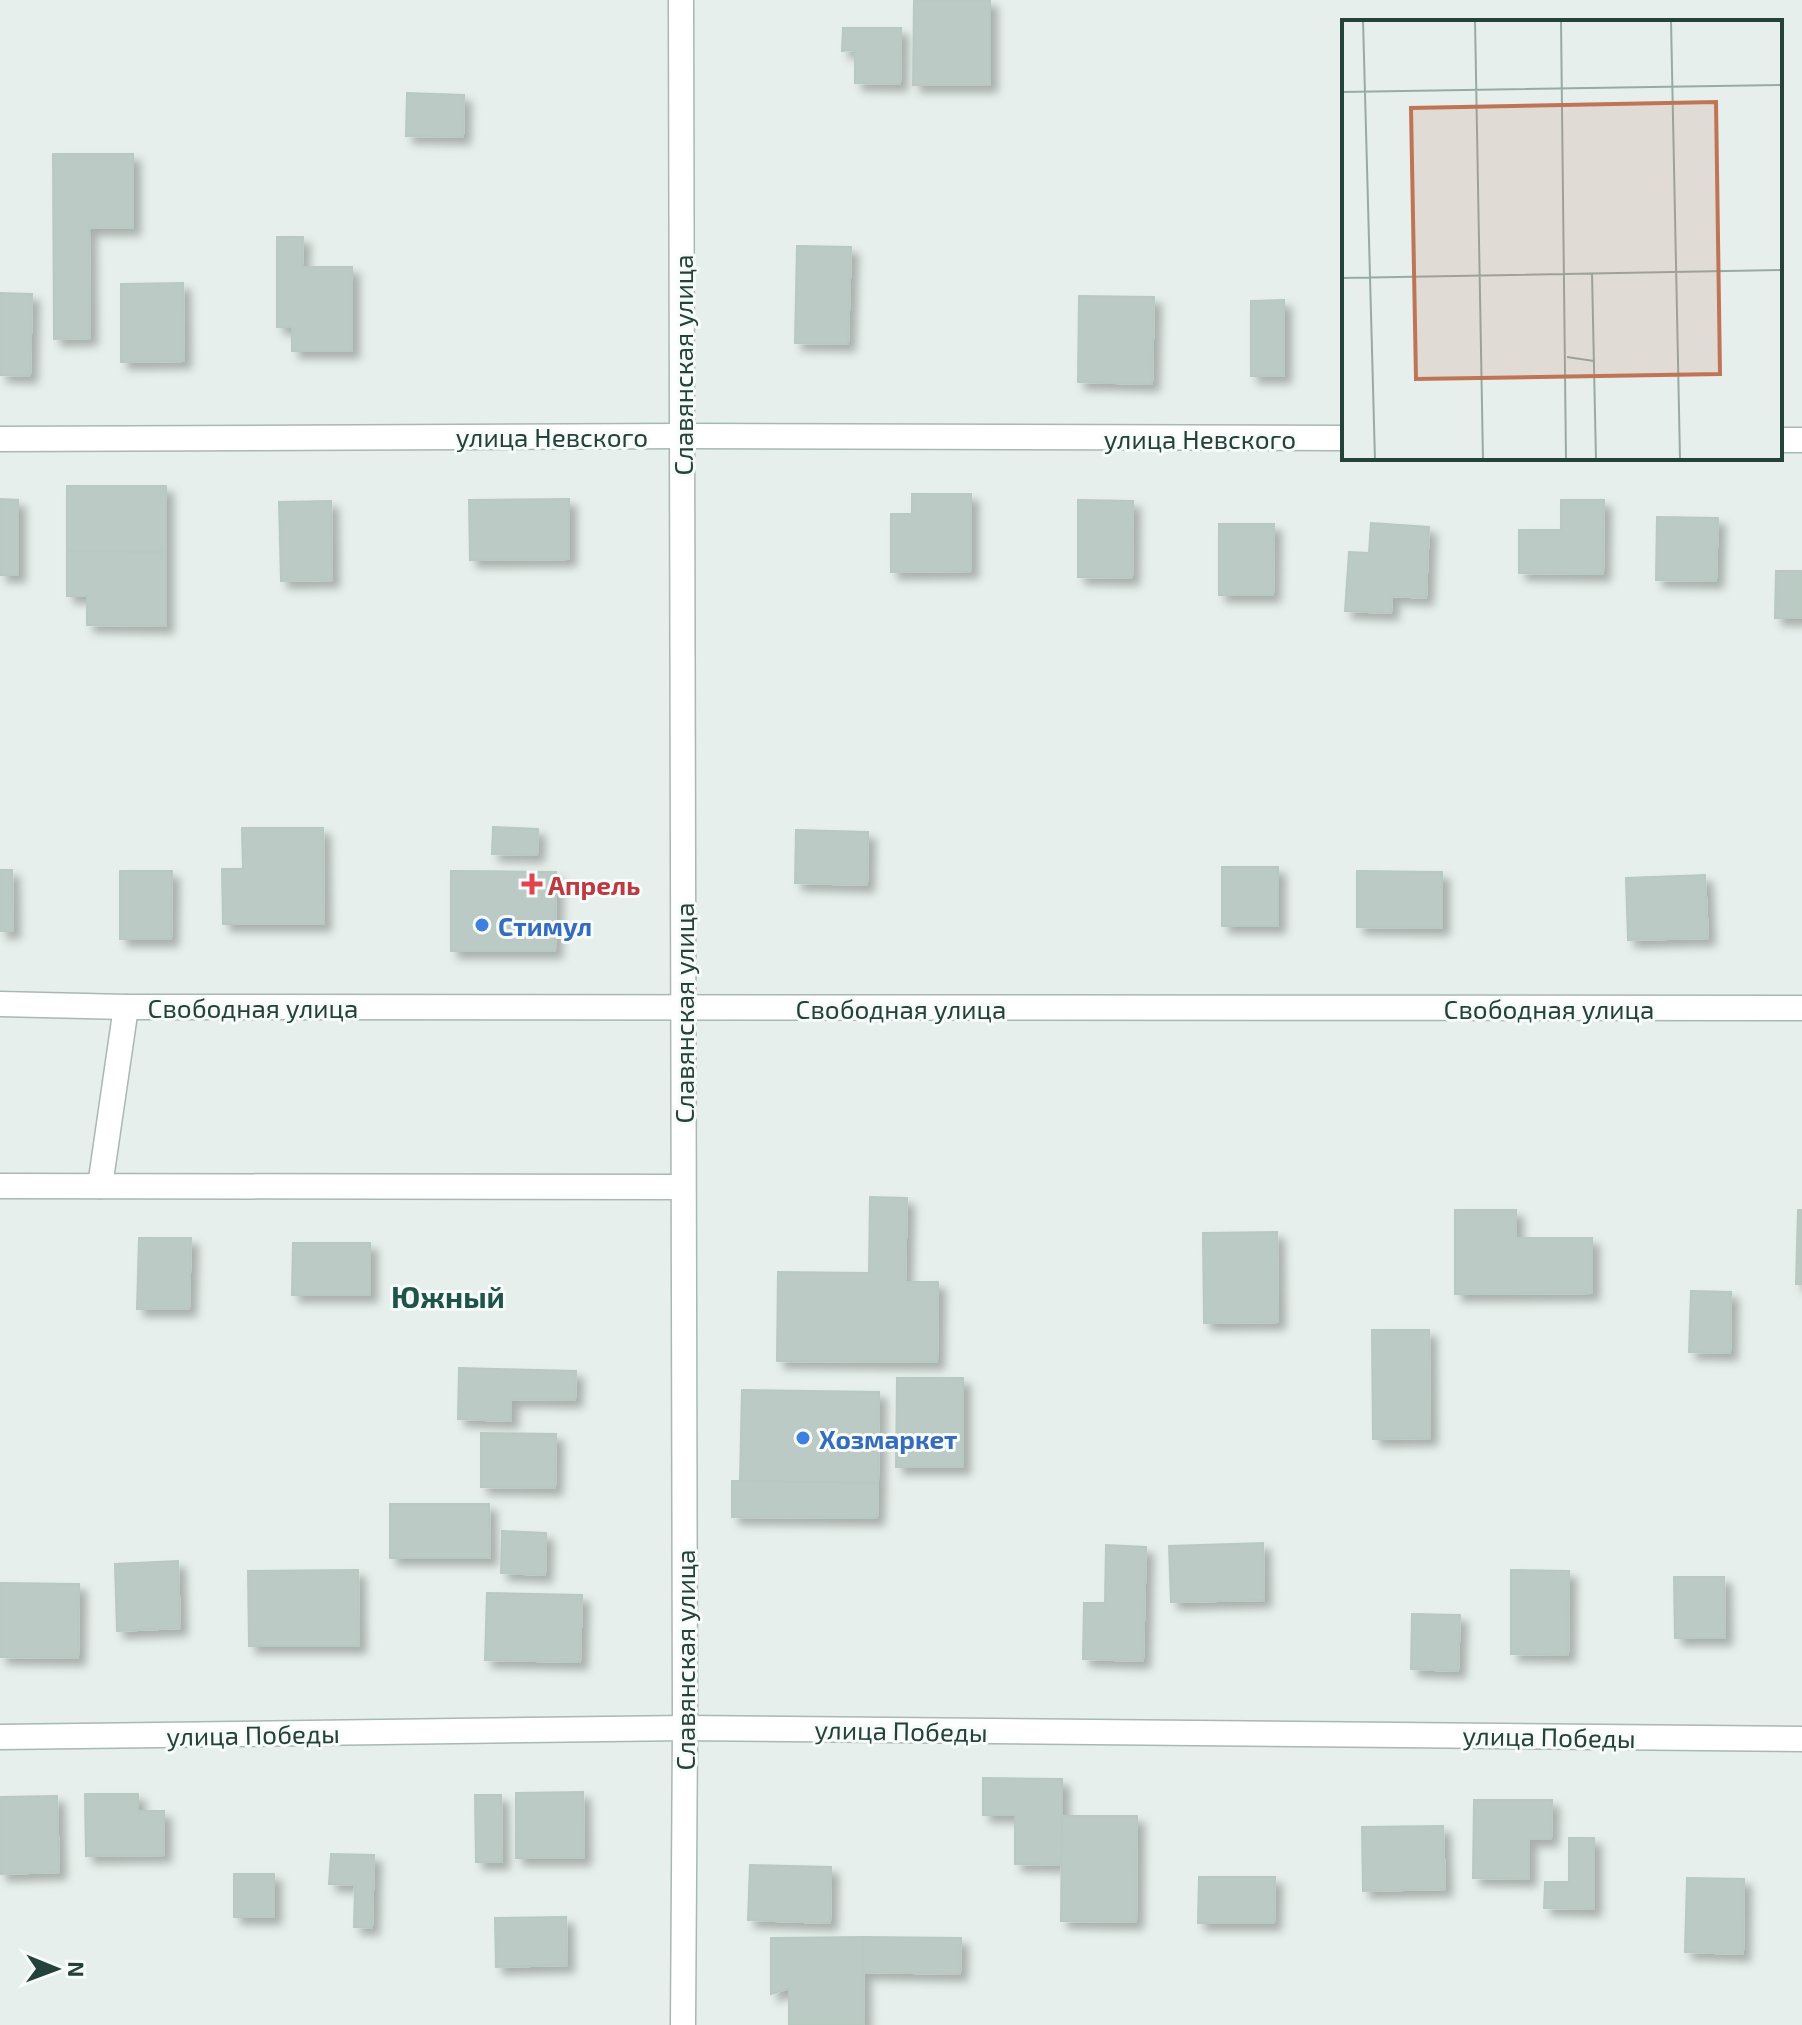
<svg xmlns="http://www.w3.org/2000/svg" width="1802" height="2025" viewBox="0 0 1802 2025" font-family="'Exo 2',sans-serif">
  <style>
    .building { fill: #bbcac4; stroke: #b8c9c2; stroke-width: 2; filter: url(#shadow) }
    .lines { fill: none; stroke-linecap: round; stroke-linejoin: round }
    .minor-casing { stroke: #a8b8b2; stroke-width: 27 }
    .minor { stroke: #fff; stroke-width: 24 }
    .health-dot { fill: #e0444e; stroke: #f7fbf9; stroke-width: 3 }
    .shop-dot { fill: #3f7fe0; stroke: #f7fbf9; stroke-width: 3 }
    .labels { text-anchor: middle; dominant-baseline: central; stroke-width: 6; stroke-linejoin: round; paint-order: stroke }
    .street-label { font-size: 26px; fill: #24423a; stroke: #f7fbf9 }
    .health-label { font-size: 26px; font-weight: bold; fill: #be3a42; stroke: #f7fbf9; text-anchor: start }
    .shop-label { font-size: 26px; font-weight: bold; fill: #366cbe; stroke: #f7fbf9; text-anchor: start }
    .quarter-label { font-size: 30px; font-weight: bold; fill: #1f5548; stroke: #f7fbf9 }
    .inset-road { fill: none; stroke: #98aaa4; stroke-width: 2 }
    .view { fill: #c07456; fill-opacity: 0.15; stroke: #c07456; stroke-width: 4 }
    .inset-edge { fill: none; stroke: #24423a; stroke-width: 4 }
  </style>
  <defs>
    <filter id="shadow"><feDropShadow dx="7" dy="7" stdDeviation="4" flood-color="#0004"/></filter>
  </defs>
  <rect width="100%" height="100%" fill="#e6efeb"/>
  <g class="building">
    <polygon points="914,0 990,0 990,85 913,85"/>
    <polygon points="843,28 901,28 900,84 855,83 855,50 842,51"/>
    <polygon points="407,93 464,95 463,137 406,136"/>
    <polygon points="53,154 133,154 133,228 89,228 90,338 54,339"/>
    <polygon points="277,237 303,237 302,267 352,267 352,351 292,351 292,327 277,327"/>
    <polygon points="797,246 851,247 848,344 795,343"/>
    <polygon points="183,283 184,361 121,362 121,284"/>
    <polygon points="0,293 32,294 30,376 0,375"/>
    <polygon points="1079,296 1154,297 1152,384 1078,382"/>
    <polygon points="1284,300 1284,376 1251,376 1251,301"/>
    <polygon points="67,486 166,486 166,552 67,551"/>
    <polygon points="912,494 971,494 971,571 891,572 891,514 912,514"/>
    <polygon points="0,499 18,500 18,575 0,575"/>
    <polygon points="569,499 569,559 470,560 469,500"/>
    <polygon points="1078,500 1133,501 1132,578 1078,577"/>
    <polygon points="1561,500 1604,500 1603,574 1519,573 1519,530 1561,530"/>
    <polygon points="331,501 332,580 281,581 279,502"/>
    <polygon points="1657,517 1718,518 1716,581 1656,580"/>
    <polygon points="1371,523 1429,527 1426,598 1392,596 1391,613 1345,611 1349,552 1369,553"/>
    <polygon points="1219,524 1274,524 1273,595 1219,595"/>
    <polygon points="67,551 166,552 166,626 87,625 87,596 67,596"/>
    <polygon points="1776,571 1802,571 1802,618 1775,618"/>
    <polygon points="493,827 538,829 537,855 492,854"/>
    <polygon points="242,828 323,828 324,924 223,924 222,869 243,869"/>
    <polygon points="796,830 868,832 867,885 795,883"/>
    <rect x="1222" y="867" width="56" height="59"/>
    <polygon points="0,870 12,870 13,931 0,931"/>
    <polygon points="120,871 172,871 171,939 120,939"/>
    <polygon points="451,871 556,872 555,951 451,951"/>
    <polygon points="1357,871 1442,872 1442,928 1357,927"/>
    <polygon points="1705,875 1708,938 1628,940 1626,878"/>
    <polygon points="870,1197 907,1198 905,1282 938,1282 937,1362 777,1361 778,1272 869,1273"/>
    <polygon points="1455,1210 1516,1210 1516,1238 1592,1238 1592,1293 1455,1294"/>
    <polygon points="1798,1210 1802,1210 1802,1284 1796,1284"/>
    <polygon points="1277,1232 1278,1322 1204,1323 1203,1233"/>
    <polygon points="139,1238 191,1238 189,1309 137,1309"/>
    <polygon points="293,1243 370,1243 370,1295 292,1295"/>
    <polygon points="1691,1291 1731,1292 1730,1353 1689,1352"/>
    <polygon points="1372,1330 1429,1330 1430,1438 1373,1439"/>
    <polygon points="459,1368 576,1371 575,1400 511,1399 511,1421 458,1419"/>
    <polygon points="897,1378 963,1378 963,1467 896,1467"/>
    <polygon points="742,1390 879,1392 878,1483 740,1481"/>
    <polygon points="481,1433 556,1434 555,1488 481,1487"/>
    <polygon points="732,1481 878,1483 877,1518 732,1517"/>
    <polygon points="390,1504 489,1504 490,1558 390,1558"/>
    <polygon points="502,1531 546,1533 545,1575 501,1573"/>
    <polygon points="1263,1543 1264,1600 1171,1602 1169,1546"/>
    <polygon points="1106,1545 1146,1547 1143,1661 1083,1659 1084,1603 1105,1603"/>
    <polygon points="178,1561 180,1628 117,1631 115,1564"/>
    <polygon points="358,1570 359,1646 249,1646 248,1571"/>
    <polygon points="1511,1570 1569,1571 1568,1655 1511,1654"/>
    <polygon points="1674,1577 1724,1577 1725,1638 1675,1638"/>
    <polygon points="0,1583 79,1584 78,1658 0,1657"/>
    <polygon points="487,1593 582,1595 580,1662 485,1660"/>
    <polygon points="1412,1614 1460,1615 1458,1671 1411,1669"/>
    <polygon points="983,1778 1062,1779 1062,1865 1015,1864 1015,1815 983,1815"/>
    <polygon points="583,1792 584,1858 516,1858 516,1793"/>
    <polygon points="85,1794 138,1794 138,1811 164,1811 164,1855 86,1856"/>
    <polygon points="475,1795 501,1795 502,1862 476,1862"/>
    <polygon points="57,1796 59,1872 0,1874 0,1797"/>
    <polygon points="1474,1800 1552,1800 1551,1839 1529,1839 1529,1879 1473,1878"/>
    <polygon points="1062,1816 1137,1816 1136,1922 1061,1921"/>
    <polygon points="1443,1826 1445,1889 1363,1891 1362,1827"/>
    <polygon points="1569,1838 1594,1838 1594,1909 1544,1908 1545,1882 1569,1882"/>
    <polygon points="331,1854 374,1855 372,1928 354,1927 355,1885 329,1884"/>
    <polygon points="750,1865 831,1867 830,1923 748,1920"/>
    <rect x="234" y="1874" width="40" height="43"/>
    <polygon points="1199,1877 1275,1877 1274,1923 1198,1923"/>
    <polygon points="1687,1878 1744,1879 1743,1954 1685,1952"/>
    <polygon points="566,1917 567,1965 496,1967 495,1918"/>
    <polygon points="863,1937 864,2025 789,2025 789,1988 771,1994 771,1938"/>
    <polygon points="863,1937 961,1938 960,1974 863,1972"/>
  </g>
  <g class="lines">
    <defs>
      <g id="minor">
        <polyline points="681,0 685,1728 683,2025"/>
        <polyline points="0,439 683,436 1344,438"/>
        <polyline points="1780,440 1802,440"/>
        <polyline points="0,1004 126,1007 1802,1008"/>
        <polyline points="0,1186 682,1187"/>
        <polyline points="100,1186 126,1007"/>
        <polyline points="0,1737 685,1728 1802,1739"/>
      </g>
    </defs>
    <use href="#minor" class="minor-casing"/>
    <use href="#minor" class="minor"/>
  </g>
  <path class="health-dot" d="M528 872h8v8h8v8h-8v8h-8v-8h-8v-8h8z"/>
  <g class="shop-dot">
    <circle cx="482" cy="925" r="8"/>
    <circle cx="803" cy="1438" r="8"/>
  </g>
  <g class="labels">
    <g class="street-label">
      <text transform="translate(682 365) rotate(-90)">Славянская улица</text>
      <text x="552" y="436">улица Невского</text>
      <text x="1200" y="438">улица Невского</text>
      <text x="253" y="1007">Свободная улица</text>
      <text x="901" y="1008">Свободная улица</text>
      <text x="1549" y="1008">Свободная улица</text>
      <text transform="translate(683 1013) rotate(-90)">Славянская улица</text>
      <text transform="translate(684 1660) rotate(-90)">Славянская улица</text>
      <text transform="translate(901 1730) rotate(1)">улица Победы</text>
      <text transform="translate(253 1734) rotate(-1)">улица Победы</text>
      <text transform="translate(1549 1736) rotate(1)">улица Победы</text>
    </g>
    <g class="health-label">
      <text x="548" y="884">Апрель</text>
    </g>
    <g class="shop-label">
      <text x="498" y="925">Стимул</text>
      <text x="819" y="1438">Хозмаркет</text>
    </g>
    <g class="quarter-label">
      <text x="448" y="1296">Южный</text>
    </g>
  </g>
  <g transform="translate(1342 20)">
    <rect width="440" height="440" fill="#e6efeb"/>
    <path class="inset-road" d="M21,0L33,440M133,0L141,440M219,0L224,440M329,0L338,439M0,72L440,65M250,253L254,440M0,258L440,250M225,337L252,341M311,440H368"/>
    <path class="view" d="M374,82L378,354L74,359L69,88Z"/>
    <rect width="440" height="440" class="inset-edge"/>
  </g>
  <g transform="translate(56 1969) rotate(91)" stroke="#f7fbf9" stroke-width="6" paint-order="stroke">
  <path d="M0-6L14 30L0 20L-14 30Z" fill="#24423a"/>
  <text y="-12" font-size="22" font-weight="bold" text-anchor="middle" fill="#24423a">N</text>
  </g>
</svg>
